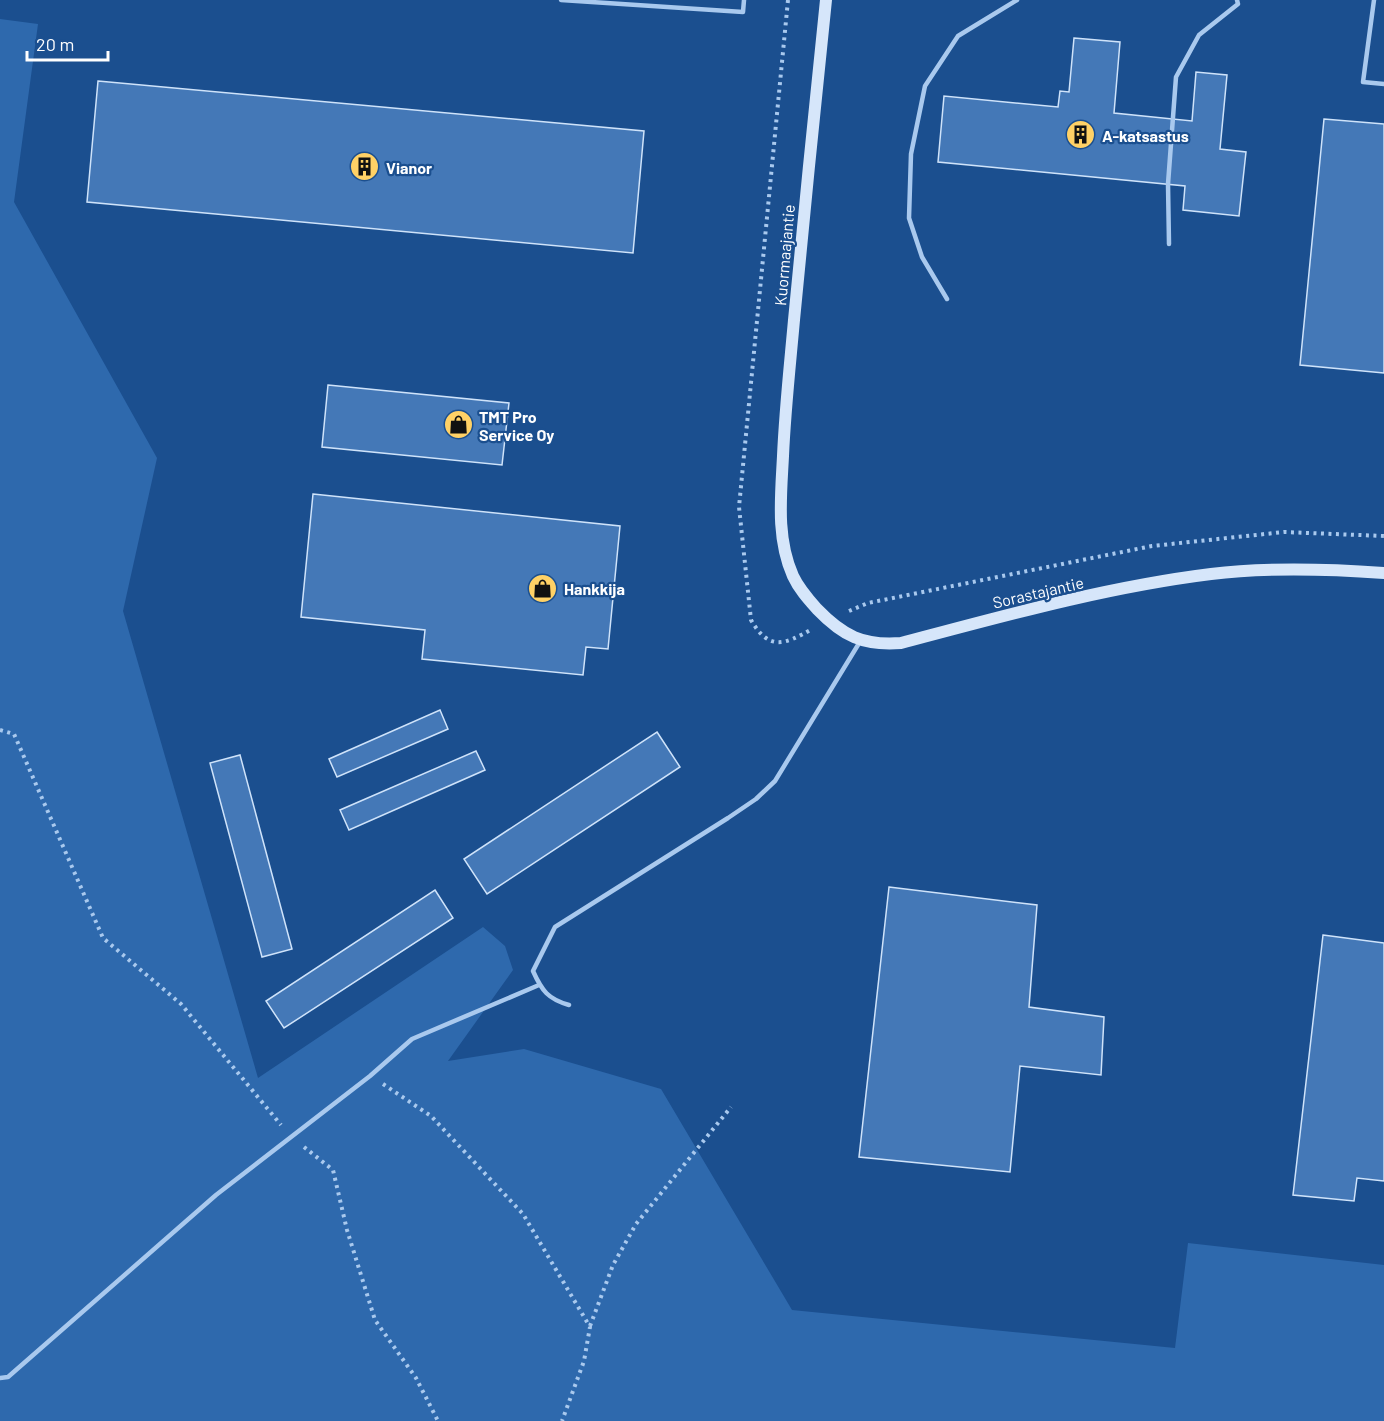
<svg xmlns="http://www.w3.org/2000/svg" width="1384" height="1421" viewBox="0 0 1384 1421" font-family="Barlow,sans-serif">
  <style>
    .green { fill: #2e69ad }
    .building { fill: #4478b7; stroke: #cfe3fa; stroke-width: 1.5 }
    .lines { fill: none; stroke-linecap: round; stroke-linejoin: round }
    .path { stroke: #a9c9ee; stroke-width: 4; stroke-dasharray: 3 4.5; stroke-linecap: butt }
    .lane { stroke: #a9c9ee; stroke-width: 4.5 }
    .secondary { stroke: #d6e6fa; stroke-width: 12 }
    .labels { text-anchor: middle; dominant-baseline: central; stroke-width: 4.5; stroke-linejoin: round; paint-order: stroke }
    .poi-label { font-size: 16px; font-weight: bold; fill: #fff; stroke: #1b4f8f; text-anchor: start }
    .street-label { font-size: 16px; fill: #fff; stroke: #1b4f8f }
  </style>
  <rect width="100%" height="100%" fill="#1b4f8f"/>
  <polygon class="green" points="0,19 38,24 14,202 157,458 123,611 258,1078 483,927 505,946 513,970 448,1061 524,1049 661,1089 792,1310 1175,1348 1188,1243 1384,1265 1384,1421 0,1421"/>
  <g class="building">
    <polygon points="1074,38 1120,42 1114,113 1192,121 1196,72 1227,75 1220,149 1246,152 1239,216 1183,210 1185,186 938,162 944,96 1058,107 1060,91 1069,92"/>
    <polygon points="98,81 644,131 633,253 87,202"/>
    <polygon points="1324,119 1384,124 1384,373 1300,365"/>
    <polygon points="328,385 509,403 502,465 322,447"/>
    <polygon points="313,494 620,526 608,649 586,647 583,675 422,659 425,630 301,617"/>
    <polygon points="440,710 448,729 337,777 329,759"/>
    <polygon points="657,732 680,767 487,894 464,859"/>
    <polygon points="476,751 485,770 349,830 340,810"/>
    <polygon points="240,755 292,949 262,957 210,763"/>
    <polygon points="889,887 1037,905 1029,1007 1104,1017 1101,1075 1020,1066 1010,1172 859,1157"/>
    <polygon points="435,890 453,918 284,1028 266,1001"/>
    <polygon points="1323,935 1384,943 1384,1181 1357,1178 1354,1201 1293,1195"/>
  </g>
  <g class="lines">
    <g class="path">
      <path d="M788,0L739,507L751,620C769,651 784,645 812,629"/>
      <polyline points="849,611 868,603 1152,546 1284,532 1384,536"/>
      <polyline points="0,730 14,734 103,938 181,1004 281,1125"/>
      <polyline points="383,1084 431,1116 523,1214 590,1327 584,1361 562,1421"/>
      <polyline points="304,1147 333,1170 347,1230 375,1320 416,1378 438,1421"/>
      <polyline points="590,1326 613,1265 636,1224 731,1107"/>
    </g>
    <g class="lane">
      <polyline points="561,0 743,12 744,0"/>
      <polyline points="1374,0 1363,82 1384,84"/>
      <polyline points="1169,244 1168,184 1176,77 1199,35 1238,4 1237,0"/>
      <polyline points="947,299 922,257 909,218 911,154 925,86 958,36 1017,0"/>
      <path d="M569,1005C548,999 542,991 533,971L555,927L728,818L756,799L775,781L861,640"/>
      <polyline points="0,1378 8,1377 216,1195 370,1076 412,1039 539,985"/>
    </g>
    <path class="secondary" d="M826,0C815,107 804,213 794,320C790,365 785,410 783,456C781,496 776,538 793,576C799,589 808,599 817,609C843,636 863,646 901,643C1003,616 1106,587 1211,574C1268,567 1327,569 1384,573"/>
  </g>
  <defs>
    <symbol id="building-disc" viewBox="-11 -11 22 22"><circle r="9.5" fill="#ffd166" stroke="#1b4f8f"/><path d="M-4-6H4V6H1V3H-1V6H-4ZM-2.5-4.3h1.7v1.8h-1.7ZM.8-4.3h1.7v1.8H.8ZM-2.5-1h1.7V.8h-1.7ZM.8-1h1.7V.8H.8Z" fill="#111"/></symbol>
    <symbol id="shop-disc" viewBox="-11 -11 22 22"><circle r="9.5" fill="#ffd166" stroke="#1b4f8f"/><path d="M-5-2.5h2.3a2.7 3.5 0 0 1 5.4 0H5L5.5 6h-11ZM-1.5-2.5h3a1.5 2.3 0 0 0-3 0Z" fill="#111"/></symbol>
  </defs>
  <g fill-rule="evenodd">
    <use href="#building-disc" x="1064" y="118" width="33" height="33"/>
    <use href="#building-disc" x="348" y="150" width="33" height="33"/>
    <use href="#shop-disc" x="442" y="408" width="33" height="33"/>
    <use href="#shop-disc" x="526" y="572" width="33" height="33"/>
  </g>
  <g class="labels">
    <g class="poi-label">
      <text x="1102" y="135">A-katsastus</text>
      <text x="386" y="167">Vianor</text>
      <text x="479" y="416">TMT Pro<tspan x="479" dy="18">Service Oy</tspan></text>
      <text x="564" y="588">Hankkija</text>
    </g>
    <g class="street-label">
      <text transform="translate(784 255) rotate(-85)">Kuormaajantie</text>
      <text transform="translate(1038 592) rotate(-13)">Sorastajantie</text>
    </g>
  </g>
  <path d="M27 51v9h81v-9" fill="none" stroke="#ffffff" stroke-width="3"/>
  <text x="36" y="51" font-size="18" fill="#ffffff" stroke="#1b4f8f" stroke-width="4.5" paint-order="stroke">20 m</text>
</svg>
